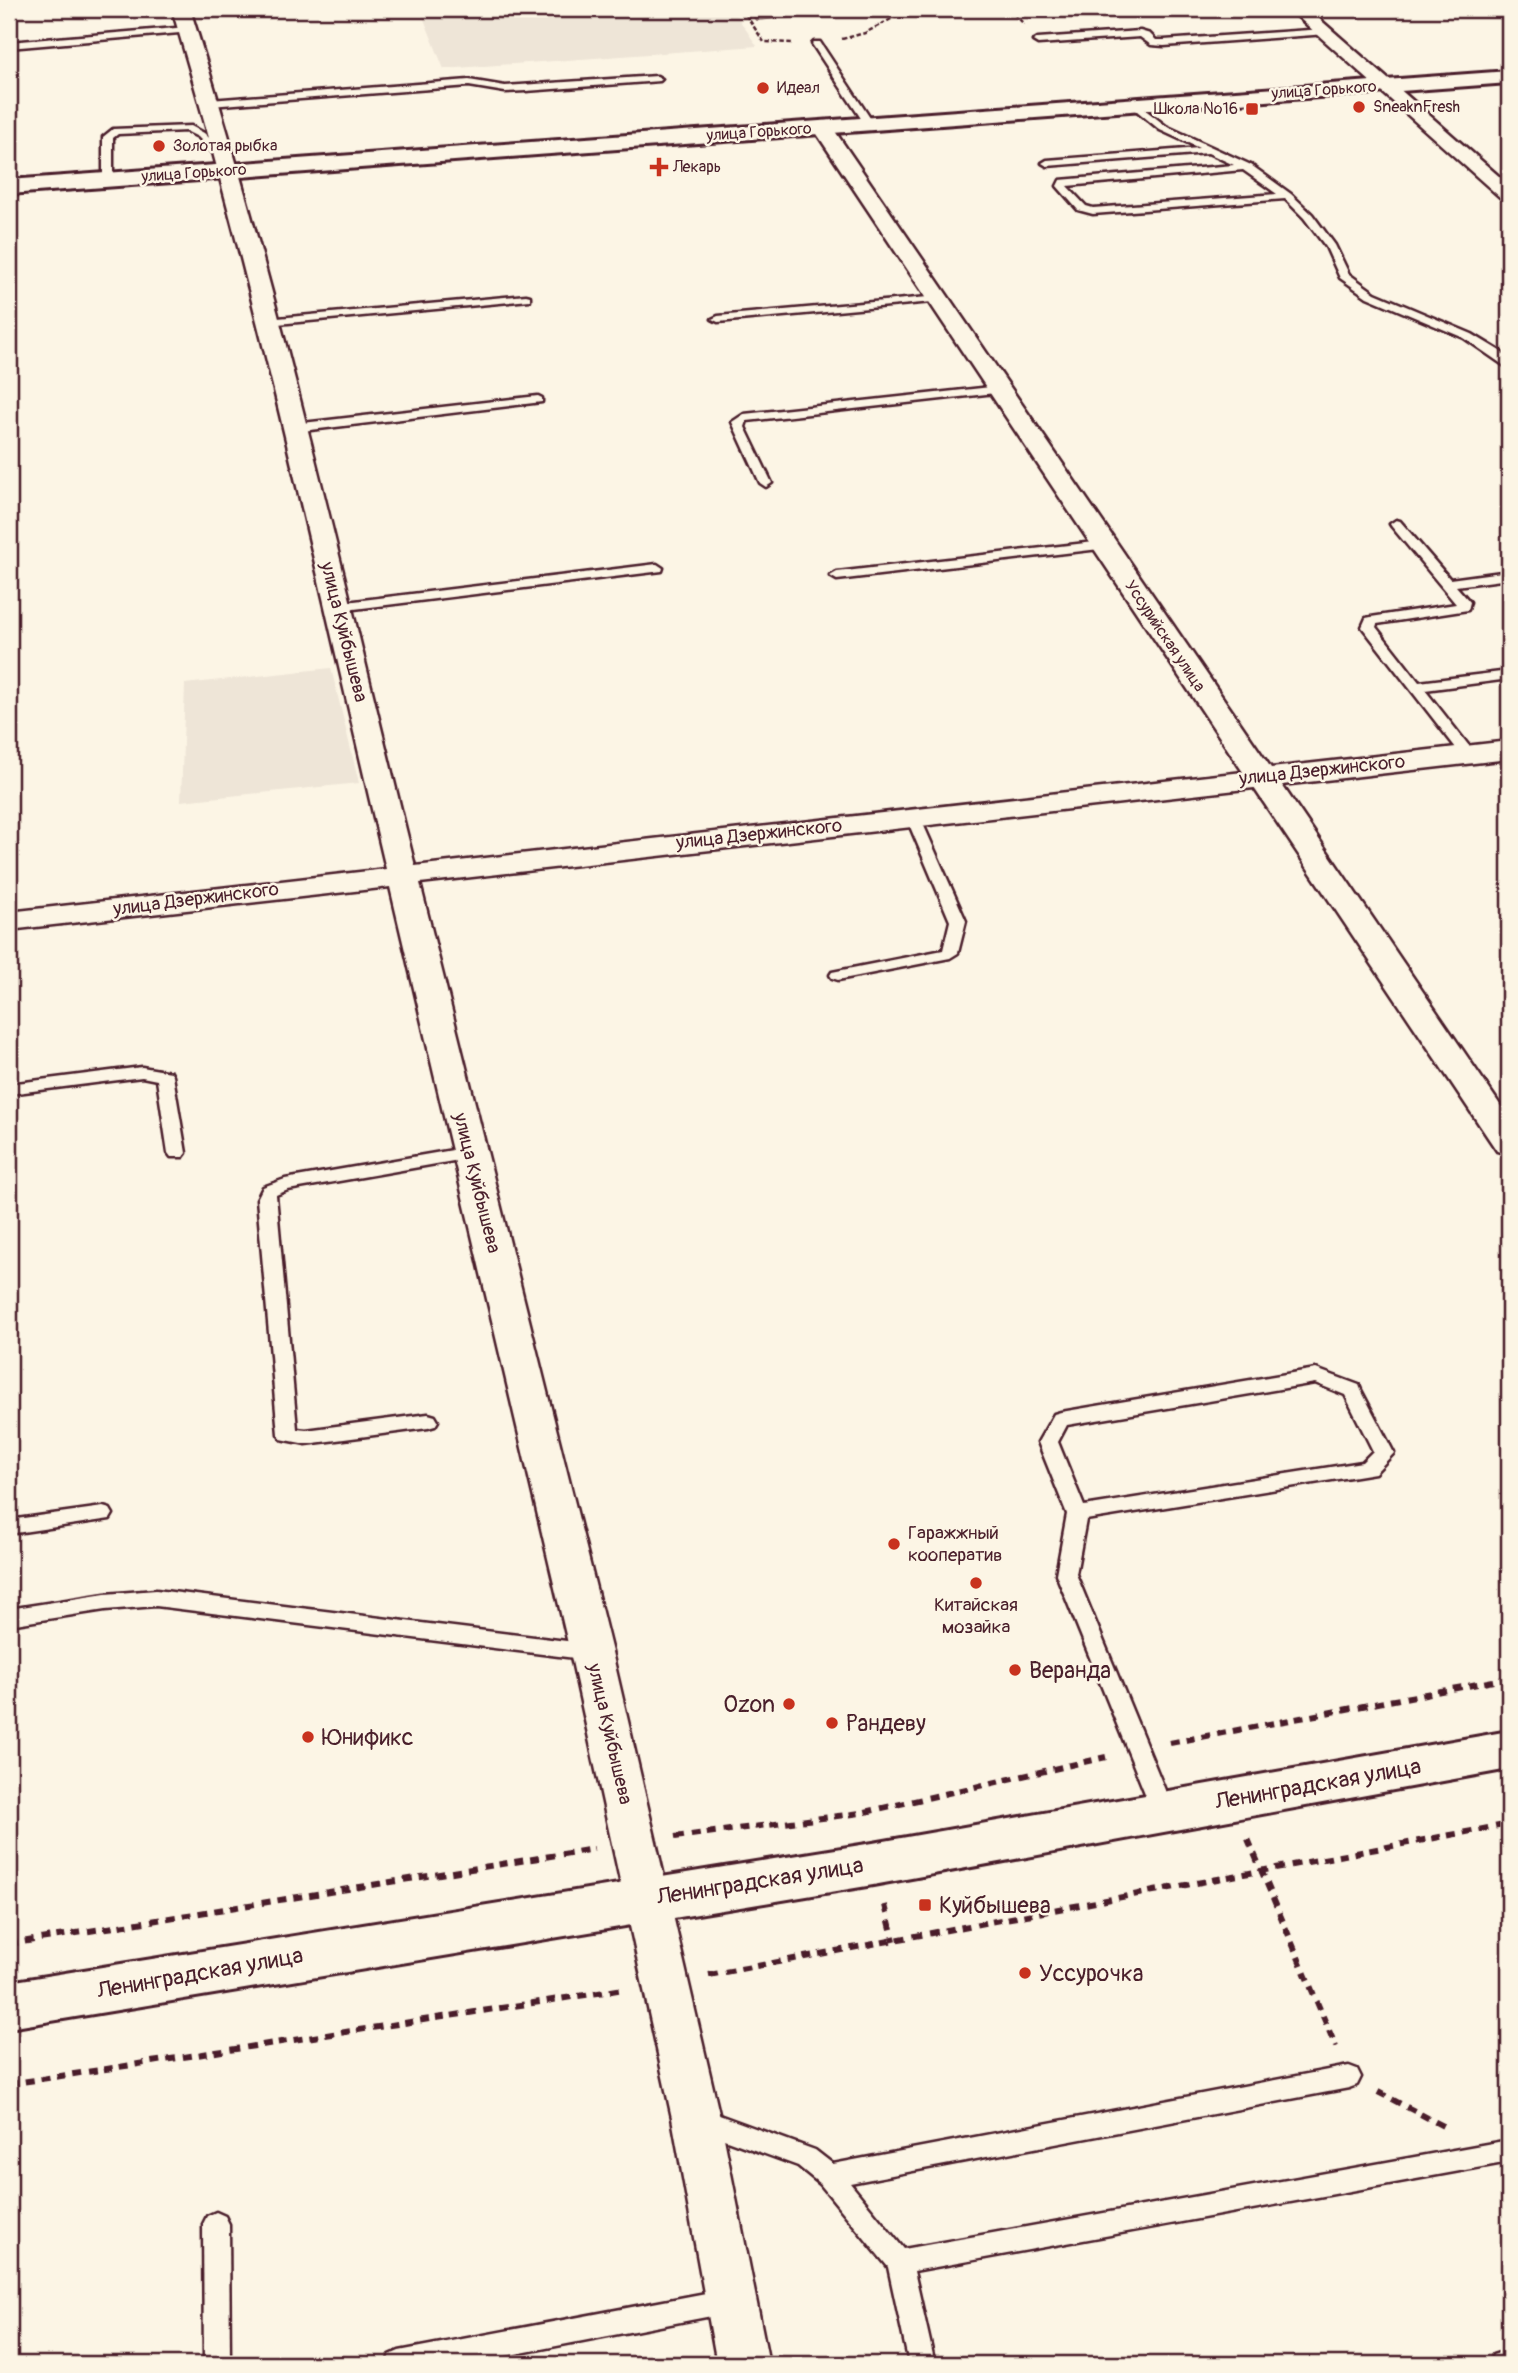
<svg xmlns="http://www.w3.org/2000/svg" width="1518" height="2373" viewBox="0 0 1518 2373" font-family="Pangolin,sans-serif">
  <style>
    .built { fill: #eee5d7 }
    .green { fill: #e2d5ca; stroke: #967a7a; stroke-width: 2 }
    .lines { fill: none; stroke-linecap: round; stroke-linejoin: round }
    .lane-casing { stroke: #4a1f2b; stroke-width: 5 }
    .street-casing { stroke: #4a1f2b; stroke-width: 5 }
    .secondary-casing { stroke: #4a1f2b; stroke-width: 6 }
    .highway-casing { stroke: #4a1f2b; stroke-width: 6 }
    .path-far1 { stroke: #4a1f2b; stroke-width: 2.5; stroke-dasharray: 4.5 2.5; stroke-linecap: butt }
    .path { stroke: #4a1f2b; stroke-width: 6; stroke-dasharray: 9 7; stroke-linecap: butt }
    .lane { fill: #fcf5e5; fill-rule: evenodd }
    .street { fill: #fcf5e5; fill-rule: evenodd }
    .secondary { fill: #fcf5e5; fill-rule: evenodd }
    .highway { fill: #fcf5e5; fill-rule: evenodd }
    .poi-dot { fill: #c8321e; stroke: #fcf5e5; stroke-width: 2.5 }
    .labels { text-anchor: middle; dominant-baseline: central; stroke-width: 5; stroke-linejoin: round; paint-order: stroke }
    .far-poi-label { font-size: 16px; fill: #4a1f2b; stroke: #fcf5e5; text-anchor: start }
    .far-street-label { font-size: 16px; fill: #4a1f2b; stroke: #fcf5e5 }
    .street-label { font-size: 19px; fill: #4a1f2b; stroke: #fcf5e5 }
    .poi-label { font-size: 19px; fill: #4a1f2b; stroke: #fcf5e5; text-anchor: start }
    .near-poi-label { font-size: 23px; fill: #4a1f2b; stroke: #fcf5e5; text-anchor: start }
    .near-street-label { font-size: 23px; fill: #4a1f2b; stroke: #fcf5e5 }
  </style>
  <rect width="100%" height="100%" fill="#fcf5e5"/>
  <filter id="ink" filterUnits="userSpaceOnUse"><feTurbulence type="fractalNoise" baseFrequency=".0143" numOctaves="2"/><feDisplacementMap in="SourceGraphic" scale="14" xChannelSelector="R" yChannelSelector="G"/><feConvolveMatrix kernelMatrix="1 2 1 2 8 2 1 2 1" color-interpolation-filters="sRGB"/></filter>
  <g filter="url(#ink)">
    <g class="built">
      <polygon points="420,9 732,9 757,46 444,69"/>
      <polygon points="331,668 359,783 181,801 185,684"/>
    </g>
    <polygon class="green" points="749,9 888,9 756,20"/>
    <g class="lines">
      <defs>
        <g id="lane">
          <polygon points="1505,25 1509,25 1509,31 1505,29"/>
          <polygon points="188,27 191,28 191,32 9,48 9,42"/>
          <polygon points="1324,29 1327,30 1327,34 1164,46 1151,45 1140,37 1038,44 1033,41 1038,38 1140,31 1150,34 1156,40 1164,40"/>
          <polygon points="814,42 820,42 874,124 872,126 866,126 812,44"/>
          <polygon points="657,76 662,79 660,81 526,91 505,92 469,86 210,106 205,103 210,100 469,80 505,86"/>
          <path d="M1134,101L1166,126L1251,165L1291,194L1312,214L1335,245L1349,274L1375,293L1472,334L1500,351L1509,360V369L1464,338L1367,297L1340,278L1326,247L1304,218L1285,199L1093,214L1078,210L1057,186L1060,180L1234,165L1208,153L1047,166L1042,163L1047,160L1199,148L1160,130L1131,106V102ZM1243,170L1277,194L1093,208L1086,206L1067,186Z"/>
          <polygon points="191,126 204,133 229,157 229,161 221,161 198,137 186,131 118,134 113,138 113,180 108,183 103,180 103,137 113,129"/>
          <polygon points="526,295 530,296 530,300 267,325 261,322 267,319"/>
          <polygon points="939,296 943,297 943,301 718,322 712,319 718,316"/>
          <polygon points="1000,386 1004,388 1004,392 747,421 745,427 772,483 766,487 760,483 732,422 744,414"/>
          <polygon points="538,396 542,398 542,402 294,432 288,428 294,424"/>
          <polygon points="1396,520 1400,521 1450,579 1509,571 1509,579 1456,586 1470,602 1468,610 1377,624 1376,627 1419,682 1509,671 1509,679 1425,690 1473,751 1473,757 1463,757 1362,627 1366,618 1371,617 1456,604 1392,527 1390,524"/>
          <polygon points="1103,541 1108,542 1108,548 837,580 830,576 837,572"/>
          <polygon points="657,564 663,568 662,571 338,611 331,607 338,603"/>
          <polygon points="913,813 920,817 966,921 958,953 950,958 838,980 832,978 830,975 832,972 943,950 950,921 906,817"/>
          <polygon points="142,1067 171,1072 173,1076 186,1153 183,1157 171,1157 168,1153 157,1080 142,1077 9,1094 9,1084"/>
          <polygon points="470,1147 476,1149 479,1153 476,1157 288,1190 276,1195 297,1429 306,1430 428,1414 435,1416 438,1421 435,1426 428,1428 306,1444 281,1439 278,1434 257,1199 263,1187 285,1179"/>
          <path d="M1316,1369L1359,1385L1361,1390L1394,1453L1375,1473L1086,1520L1076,1574L1174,1812L1171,1818L1163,1821L1155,1818L1056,1574L1067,1514L1038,1442L1054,1414L1061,1412ZM1315,1383L1345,1395L1373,1451L1362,1462L1084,1506L1058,1442L1067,1425Z"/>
          <polygon points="103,1507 110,1509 113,1514 110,1519 9,1534 9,1520"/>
          <polygon points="156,1590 591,1644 598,1646 601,1652 598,1658 591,1660 156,1606 105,1610 9,1625 9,1609 105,1594"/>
          <polygon points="1349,2066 1357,2069 1361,2077 1357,2085 1349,2088 850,2183 904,2249 1509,2140 1509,2162 914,2271 935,2364 909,2364 888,2267 820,2184 798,2166 691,2127 688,2119 691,2111 700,2108 815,2150 833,2164"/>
          <polygon points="216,2212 225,2216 229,2224 230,2364 204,2364 203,2224 207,2216"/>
          <polygon points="727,2289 736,2292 740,2301 736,2310 727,2313 464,2364 386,2364 390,2355 399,2351"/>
          <polygon points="1509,2350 1509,2364 1489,2364 1493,2355"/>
        </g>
        <g id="street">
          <path d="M172,9H190C279,290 344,580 415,866L1243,772L813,128L823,122L830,124L1271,768L1509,741V759L1282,785L1509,1118V1154L1497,1151L1254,788L420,883L612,1652L720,2118L769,2364H717L672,2118L570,1652L390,887L9,930V912L386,869C318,582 257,292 172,9Z"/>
          <polygon points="1289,9 1308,9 1509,185 1509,201 1502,199"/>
        </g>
        <polygon id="secondary" points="1509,71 1509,83 9,194 9,180"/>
        <polygon id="highway" points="1509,1731 1509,1769 873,1885 9,2028 9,1982 873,1843"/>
      </defs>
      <use href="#lane" class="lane-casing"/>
      <use href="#street" class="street-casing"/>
      <use href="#secondary" class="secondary-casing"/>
      <use href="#highway" class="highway-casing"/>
      <g class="path-far1">
        <polyline points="742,9 764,42 792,43"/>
        <polyline points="1009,9 1024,24"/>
        <polyline points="842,39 865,33 895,17 990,9"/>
      </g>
      <g class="path">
        <polyline points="1170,1743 1509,1678"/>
        <polyline points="675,1837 861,1813 1106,1757"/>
        <polyline points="1248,1839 1336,2047"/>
        <polyline points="885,1905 894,1941"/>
        <polyline points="9,1944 594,1849"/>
        <polyline points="709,1975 1509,1824"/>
        <polyline points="9,2084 624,1989"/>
        <polyline points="1378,2092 1447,2128"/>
      </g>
      <use href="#lane" class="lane"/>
      <use href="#street" class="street"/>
      <use href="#secondary" class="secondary"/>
      <use href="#highway" class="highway"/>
    </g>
  </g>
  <g class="poi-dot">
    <circle cx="763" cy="88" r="7"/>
    <circle cx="1359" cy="107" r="7"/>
    <rect x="1245" y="102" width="14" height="14" rx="3.5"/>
    <circle cx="159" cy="146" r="7"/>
    <path d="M655.5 156.5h7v7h7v7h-7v7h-7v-7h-7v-7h7z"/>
    <circle cx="894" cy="1544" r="7"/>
    <circle cx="976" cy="1583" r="7"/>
    <circle cx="1015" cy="1670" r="7"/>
    <circle cx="789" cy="1704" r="7"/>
    <circle cx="832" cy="1723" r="7"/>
    <circle cx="308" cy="1737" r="7"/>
    <rect x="918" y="1898" width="14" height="14" rx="3.5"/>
    <circle cx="1025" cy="1973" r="7"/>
  </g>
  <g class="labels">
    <g class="far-poi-label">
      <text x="777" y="88">Идеал</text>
      <text x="1373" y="107">SneaknFresh</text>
      <text x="1238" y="109" text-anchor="end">Школа №16</text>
      <text x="173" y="146">Золотая рыбка</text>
      <text x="673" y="167">Лекарь</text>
    </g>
    <g class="far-street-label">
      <text transform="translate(1324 90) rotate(-4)">улица Горького</text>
      <text transform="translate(759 132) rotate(-4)">улица Горького</text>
      <text transform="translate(194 173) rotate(-4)">улица Горького</text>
      <text transform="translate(1165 636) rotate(56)">Уссурийская улица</text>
    </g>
    <g class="street-label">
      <text transform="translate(344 632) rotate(76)">улица Куйбышева</text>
      <text transform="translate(1322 770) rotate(-6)">улица Дзержинского</text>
      <text transform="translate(759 834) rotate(-6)">улица Дзержинского</text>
      <text transform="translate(196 899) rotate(-7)">улица Дзержинского</text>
      <text transform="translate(477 1183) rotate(76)">улица Куйбышева</text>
      <text transform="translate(610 1734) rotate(77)">улица Куйбышева</text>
    </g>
    <g class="poi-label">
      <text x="908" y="1533">Гаражжный<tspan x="908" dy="22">кооператив</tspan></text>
      <text x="976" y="1605" text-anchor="middle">Китайская<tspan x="976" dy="22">мозайка</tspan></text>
    </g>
    <g class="near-poi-label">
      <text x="1029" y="1670">Веранда</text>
      <text x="775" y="1704" text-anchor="end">Ozon</text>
      <text x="846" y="1723">Рандеву</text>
      <text x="322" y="1737">Юнификс</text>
      <text x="939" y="1905">Куйбышева</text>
      <text x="1039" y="1973">Уссурочка</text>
    </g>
    <g class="near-street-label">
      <text transform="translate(1318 1784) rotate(-10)">Ленинградская улица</text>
      <text transform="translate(760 1881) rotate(-9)">Ленинградская улица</text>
      <text transform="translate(200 1973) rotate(-10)">Ленинградская улица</text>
    </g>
  </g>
  <rect width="1518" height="2373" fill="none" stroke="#fcf5e5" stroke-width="35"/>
  <rect x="18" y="18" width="1483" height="2338" fill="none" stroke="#4a1f2b" stroke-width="2.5" filter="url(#ink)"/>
</svg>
